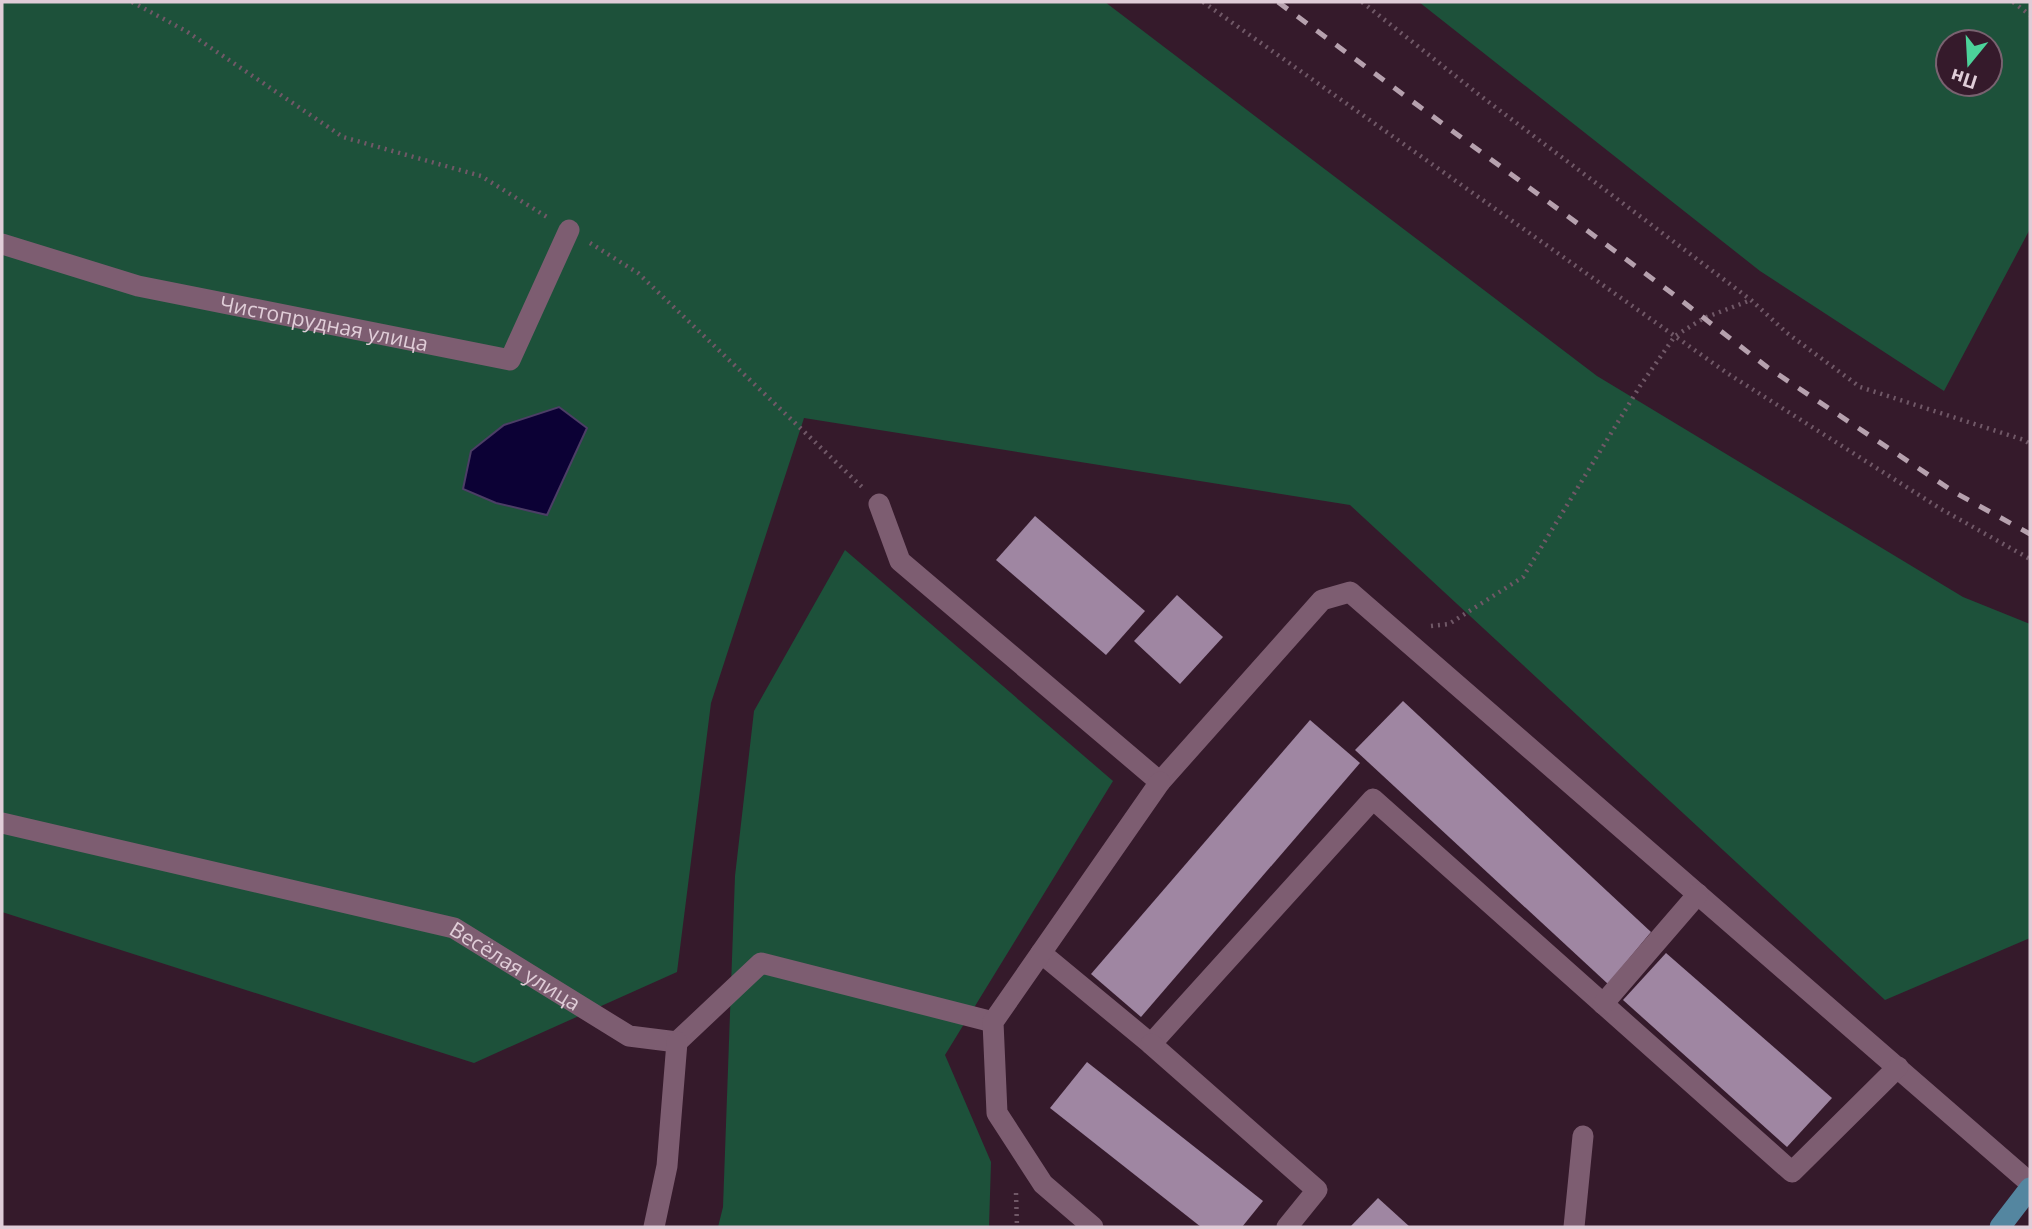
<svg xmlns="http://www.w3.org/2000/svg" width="2032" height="1229" viewBox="0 0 2032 1229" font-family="'Open Sans',sans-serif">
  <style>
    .green { fill: #1d513a; fill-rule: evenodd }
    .water { fill: #0c0135; stroke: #4c3e66; stroke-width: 2 }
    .building { fill: #9f86a2 }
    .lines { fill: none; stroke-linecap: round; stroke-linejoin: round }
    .path { stroke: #705867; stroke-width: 4.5; stroke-dasharray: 2 5; stroke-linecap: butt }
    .minor { stroke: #7d5d71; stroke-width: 21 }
    .major { stroke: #5486a0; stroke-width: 21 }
    .rail { stroke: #b6a1ae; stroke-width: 5; stroke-dasharray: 12 12; stroke-linecap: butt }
    .labels { text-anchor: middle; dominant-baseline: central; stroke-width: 7; stroke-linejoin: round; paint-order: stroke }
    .street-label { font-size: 21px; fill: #e0cdd8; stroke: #351a2b }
  </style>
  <rect width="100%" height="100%" fill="#351a2b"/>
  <g class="green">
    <polygon points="2,2 1105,2 1597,376 1963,597 2030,624 2030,938 1885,1000 1350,505 804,418 711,703 677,972 474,1063 2,912"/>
    <path d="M1419,2H2030V229L1944,391L1760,271ZM1948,42H1990V84H1948Z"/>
    <polygon points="845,550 1113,781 945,1055 991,1162 989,1227 718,1227 723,1207 735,876 754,711"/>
  </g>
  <polygon class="water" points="559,407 587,428 547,515 496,503 463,489 471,451 504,425"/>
  <g class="building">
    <polygon points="1035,516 1145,611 1106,655 996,560"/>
    <polygon points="1177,595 1223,637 1180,684 1134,641"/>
    <polygon points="1403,701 1651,932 1608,984 1355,750"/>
    <polygon points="1310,720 1360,763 1141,1017 1091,974"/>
    <polygon points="1666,953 1832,1098 1787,1147 1623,1000"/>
    <polygon points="1087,1062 1263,1201 1242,1227 1201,1227 1050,1108"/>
    <polygon points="1378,1198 1410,1227 1350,1227"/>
  </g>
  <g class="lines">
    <g class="path">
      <polyline points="132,2 186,31 343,137 481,176 547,217"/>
      <polyline points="1203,2 1727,373 1941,509 2030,559"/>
      <polyline points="1362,2 1482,97 1751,300 1787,333 1860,387 2024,440 2030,444"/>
      <polyline points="2013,2 2030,15"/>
      <polyline points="590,243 638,273 862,487"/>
      <polyline points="1431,626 1449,624 1523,577 1640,386 1675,336 1704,318 1751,300"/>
      <polyline points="1016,1193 1017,1227"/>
    </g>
    <g class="minor">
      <path id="s1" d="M2,244L138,286L510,360L569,230"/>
      <polyline points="879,504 900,561 1160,782 1322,600 1350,592 2030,1183"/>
      <path id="s2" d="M2,823L454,928L629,1036L677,1042L761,963L993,1022"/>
      <polyline points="1041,953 1151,1044 1373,799 1792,1172 1898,1067"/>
      <polyline points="1603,1004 1698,894"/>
      <polyline points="1151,1044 1317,1190 1287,1227"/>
      <polyline points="654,1227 667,1166 677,1042"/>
      <polyline points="1093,1227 1043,1184 997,1113 993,1022 1160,782"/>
      <polyline points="1574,1227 1583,1136"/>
    </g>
    <polyline class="major" points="2000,1227 2030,1188"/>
    <polyline class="rail" points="1278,2 1673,294 1767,367 1954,492 2030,534"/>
  </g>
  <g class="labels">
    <g class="street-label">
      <text stroke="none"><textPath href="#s1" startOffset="332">Чистопрудная улица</textPath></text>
      <text stroke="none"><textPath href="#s2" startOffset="536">Весёлая улица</textPath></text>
    </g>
  </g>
  <rect width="2032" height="1229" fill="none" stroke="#e0cdd8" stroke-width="7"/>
  <g transform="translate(1969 63) rotate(198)"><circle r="33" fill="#351a2b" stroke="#796270" stroke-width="2"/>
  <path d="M0-5L12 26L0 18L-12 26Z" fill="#4cd39a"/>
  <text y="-10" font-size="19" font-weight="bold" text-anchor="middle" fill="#e0cdd8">Пн</text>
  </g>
</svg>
